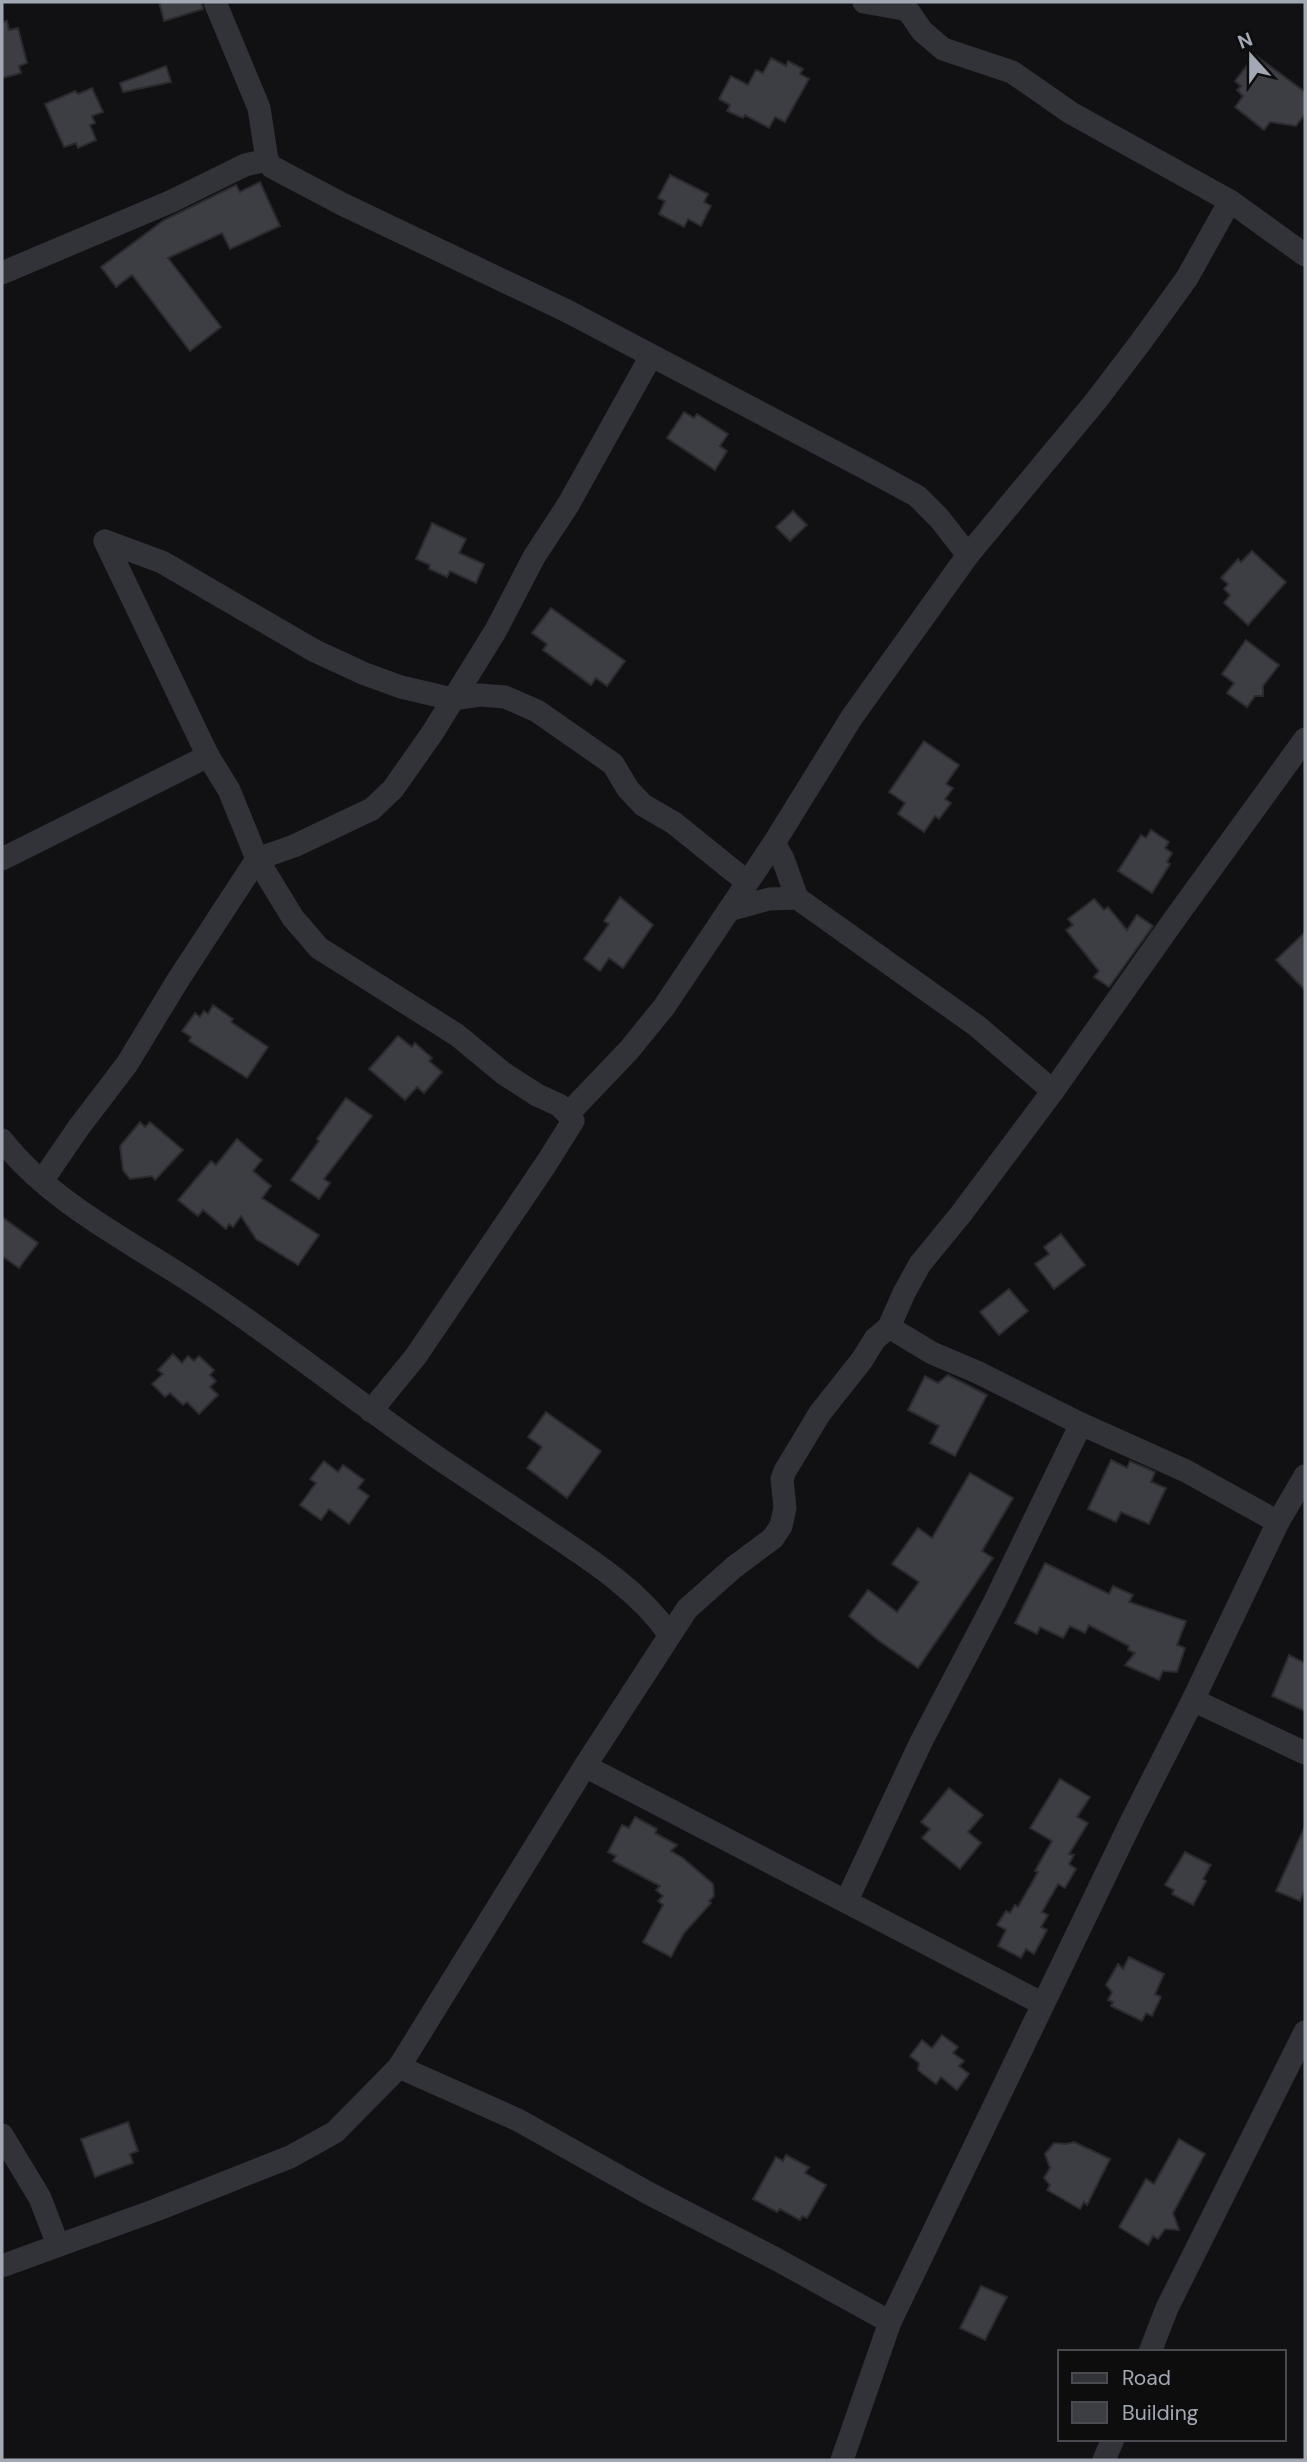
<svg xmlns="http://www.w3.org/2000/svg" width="1307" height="2462" viewBox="0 0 1307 2462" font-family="'DM Sans',sans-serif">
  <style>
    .building { fill: #3d3e43; stroke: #2b2b2f; stroke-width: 2 }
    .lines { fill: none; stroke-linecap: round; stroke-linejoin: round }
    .minor { stroke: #323338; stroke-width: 23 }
  </style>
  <rect width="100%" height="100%" fill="#111113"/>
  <g class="building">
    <polygon points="159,2 201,2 203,9 164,21"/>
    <polygon points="7,21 9,30 18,28 27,63 19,66 21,73 2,78 2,22"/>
    <polygon points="1255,55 1305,92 1305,114 1296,126 1270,122 1264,130 1235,107 1243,96 1237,90 1241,86 1235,81"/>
    <polygon points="771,58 786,66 788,61 803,69 800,74 809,79 785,122 775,117 769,128 745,115 743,118 727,111 730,105 719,99 731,76 748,85 756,70 763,73"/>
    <polygon points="166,66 171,82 123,92 120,83"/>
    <polygon points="92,88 103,112 92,116 95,123 90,125 96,140 78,148 76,143 64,147 45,104 75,91 78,94"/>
    <polygon points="670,175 708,194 704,202 711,206 701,226 688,219 684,227 659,214 665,201 658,198"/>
    <polygon points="260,182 280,226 230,249 222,233 168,258 221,327 190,351 132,275 116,287 101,267 164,220 236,185 240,192"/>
    <polygon points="684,412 694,418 697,414 728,434 720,446 727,451 715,470 667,438"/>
    <polygon points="793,511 807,525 790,541 776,527"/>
    <polygon points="432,523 466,539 459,553 484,564 476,583 450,571 447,577 429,569 430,565 416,559"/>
    <polygon points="1252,551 1286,582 1248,625 1224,603 1230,595 1224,589 1228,584 1221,578 1238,559 1241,562"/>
    <polygon points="551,608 625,661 607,686 596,678 591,685 543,650 547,644 532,633"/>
    <polygon points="1246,640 1279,665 1263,686 1263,696 1255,696 1247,707 1227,693 1234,683 1222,674"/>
    <polygon points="924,741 959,765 946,784 953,788 945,799 951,803 939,819 935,816 924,832 898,814 905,803 889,792"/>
    <polygon points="1151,830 1169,842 1165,848 1172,853 1167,862 1170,864 1152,893 1118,871 1141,835 1146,838"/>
    <polygon points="620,897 653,925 623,968 609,958 600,971 584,959 609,924 604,921"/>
    <polygon points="1094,899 1104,910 1108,907 1127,930 1137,915 1153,926 1109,987 1094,977 1099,971 1066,930 1073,925 1068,919"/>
    <polygon points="1305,932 1305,990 1276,960"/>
    <polygon points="213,1005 233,1019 231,1022 268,1047 247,1078 189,1041 191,1037 182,1031 195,1013 200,1017 204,1011 208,1014"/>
    <polygon points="398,1036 412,1047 415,1043 432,1058 429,1061 442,1072 424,1093 417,1087 405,1100 369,1069"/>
    <polygon points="346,1098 372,1116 324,1179 330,1183 319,1199 291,1180 319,1141 317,1139"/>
    <polygon points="140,1122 145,1127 150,1122 183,1150 155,1180 152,1176 130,1179 123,1170 120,1146"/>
    <polygon points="237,1139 262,1160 253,1171 271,1186 262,1198 319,1235 298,1265 256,1239 241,1216 233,1227 229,1224 226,1229 203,1210 198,1216 178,1200 211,1161 216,1165"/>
    <polygon points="2,1217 38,1243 19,1268 2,1256"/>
    <polygon points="1061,1234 1085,1265 1054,1289 1035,1264 1049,1254 1044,1247"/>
    <polygon points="1009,1289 1028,1311 999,1335 980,1312"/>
    <polygon points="173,1354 182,1363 188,1356 194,1361 199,1356 214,1370 210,1375 216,1381 210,1387 218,1395 199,1414 187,1402 183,1405 170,1393 165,1397 152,1384 163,1374 158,1370"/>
    <polygon points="948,1375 987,1395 955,1456 930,1443 939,1426 908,1410 925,1376 938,1383"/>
    <polygon points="546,1412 601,1451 567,1498 527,1468 542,1447 528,1437"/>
    <polygon points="1111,1460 1127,1468 1130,1461 1155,1472 1151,1482 1166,1488 1149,1524 1121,1512 1116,1522 1088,1509"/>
    <polygon points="324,1461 338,1472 343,1465 364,1480 358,1488 369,1496 349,1524 329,1509 321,1520 300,1505 316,1483 310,1479"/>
    <polygon points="970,1473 1013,1498 982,1551 993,1558 918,1668 878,1640 849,1616 868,1590 897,1612 919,1582 892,1564 918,1528 932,1538"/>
    <polygon points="1045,1563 1109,1594 1113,1586 1133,1595 1129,1602 1186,1621 1177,1645 1185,1648 1177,1672 1163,1671 1159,1680 1125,1665 1135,1653 1128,1650 1129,1646 1089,1625 1085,1633 1070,1626 1063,1638 1040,1627 1037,1634 1015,1623"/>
    <polygon points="1289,1655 1305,1663 1305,1711 1272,1696"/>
    <polygon points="1060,1779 1090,1797 1077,1817 1088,1823 1069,1854 1074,1855 1069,1864 1076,1869 1065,1888 1058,1884 1042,1912 1048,1915 1041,1927 1047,1930 1034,1954 1026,1949 1021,1958 998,1946 1006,1930 997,1925 1006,1911 1010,1913 1015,1905 1018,1907 1038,1872 1035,1871 1052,1841 1030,1828"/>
    <polygon points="949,1788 983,1815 968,1832 981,1843 960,1869 922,1838 930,1829 921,1822"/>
    <polygon points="635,1817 657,1829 655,1833 677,1845 671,1851 683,1858 713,1884 714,1896 709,1901 711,1903 684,1933 671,1957 643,1942 663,1905 658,1901 663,1896 656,1890 660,1886 613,1861 616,1856 608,1852 622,1825 629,1828"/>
    <polygon points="1305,1826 1305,1889 1300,1901 1276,1891"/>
    <polygon points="1185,1852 1211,1865 1203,1879 1206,1881 1193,1905 1172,1894 1174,1890 1165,1885"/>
    <polygon points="1129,1957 1164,1974 1155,1994 1161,1997 1152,2016 1146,2013 1142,2021 1111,2006 1113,2002 1108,2000 1112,1992 1106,1985 1118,1964 1123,1969"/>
    <polygon points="942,2035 958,2047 953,2053 964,2061 959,2066 969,2074 957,2090 941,2077 936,2084 918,2070 919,2063 910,2056 922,2040 932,2048"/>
    <polygon points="128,2122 138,2151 130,2154 133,2163 95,2177 81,2139"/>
    <polygon points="1179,2139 1205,2154 1173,2213 1179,2230 1165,2229 1158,2239 1153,2236 1148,2245 1119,2227 1146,2179 1154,2184"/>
    <polygon points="1074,2142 1110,2159 1087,2205 1084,2202 1080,2209 1047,2190 1050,2185 1044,2178 1050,2168 1045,2154 1054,2143 1066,2144"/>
    <polygon points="786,2155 809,2167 805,2173 826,2185 807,2218 802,2216 800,2220 780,2209 777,2212 753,2199 776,2157 783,2161"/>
    <polygon points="981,2286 1007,2297 985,2340 960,2328"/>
  </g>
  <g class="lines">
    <g class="minor">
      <polyline points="215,2 259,108 267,160 272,167 342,204 567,311 871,471 917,496 939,518 968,555"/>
      <polyline points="864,2 903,9 909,12 922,31 943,49 1012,72 1071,113 1230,201 1305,255"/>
      <polyline points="2,273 172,201 245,165 267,160"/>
      <polyline points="105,541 208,756 229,790 257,859 293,918 319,948 457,1035 503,1073 537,1095 559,1105 568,1114"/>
      <polyline points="105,541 162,562 315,651 365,674 401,687 452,699 480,695 505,697 537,711 613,764 628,789 643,805 674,823 747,882"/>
      <polyline points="774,843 783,859 797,898 977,1026 1053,1091"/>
      <polyline points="2,859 208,756"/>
      <polyline points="729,910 769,899 797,898"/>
      <path d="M2,1140C50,1202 131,1242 196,1285C279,1339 356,1402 438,1458C472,1481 506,1503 540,1526C586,1557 637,1588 669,1634"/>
      <polyline points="42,1181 79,1127 127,1064 178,980 257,859 294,846 372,809 393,789 433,732 496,630 534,557 568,505 651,356"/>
      <polyline points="889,1327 932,1353 977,1372 1081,1424 1186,1471 1278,1522"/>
      <polyline points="371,1411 416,1356 546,1164 573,1121 568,1114 629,1050 664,1007 774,843 852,717 968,555 1095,402 1140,343 1187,278 1230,201"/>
      <polyline points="1193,1700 1305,1753"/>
      <polyline points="585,1766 1043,2004"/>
      <polyline points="847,1900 921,1742 994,1603 1081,1424"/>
      <polyline points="399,2067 518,2120 650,2194 776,2259 890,2322"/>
      <polyline points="2,2135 40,2198 58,2245"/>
      <polyline points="2,2266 156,2210 290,2157 335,2132 399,2067 585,1766 687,1609 733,1568 773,1538 781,1526 785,1508 782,1479 785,1471 820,1413 862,1360 875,1339 889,1327 904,1293 920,1264 961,1214 1053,1091 1176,917 1305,739"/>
      <polyline points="1150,2352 1167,2308 1305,2032"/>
      <polyline points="842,2460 890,2322 1133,1818 1193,1700 1278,1522 1305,1476"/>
      <polyline points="1104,2460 1113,2439"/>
    </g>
  </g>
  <rect width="1307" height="2462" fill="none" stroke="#a2a8b4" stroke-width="7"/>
  <rect x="1058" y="2350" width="228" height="91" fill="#0d0d0e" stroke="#494b50" stroke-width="2"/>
  <rect x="1072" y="2373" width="35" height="10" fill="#323338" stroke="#494b50" stroke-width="2"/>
  <text x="1122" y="2385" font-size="21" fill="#a2a8b4">Road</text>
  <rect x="1072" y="2402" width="35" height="21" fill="#3d3e43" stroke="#494b50" stroke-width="2"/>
  <text x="1122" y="2420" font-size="21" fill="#a2a8b4">Building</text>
  <g transform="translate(1251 56) rotate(339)" stroke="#0d0d0e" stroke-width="5" paint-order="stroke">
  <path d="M0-5L12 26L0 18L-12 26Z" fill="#a2a8b4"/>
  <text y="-10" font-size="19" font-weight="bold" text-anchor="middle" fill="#a2a8b4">N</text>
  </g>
</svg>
